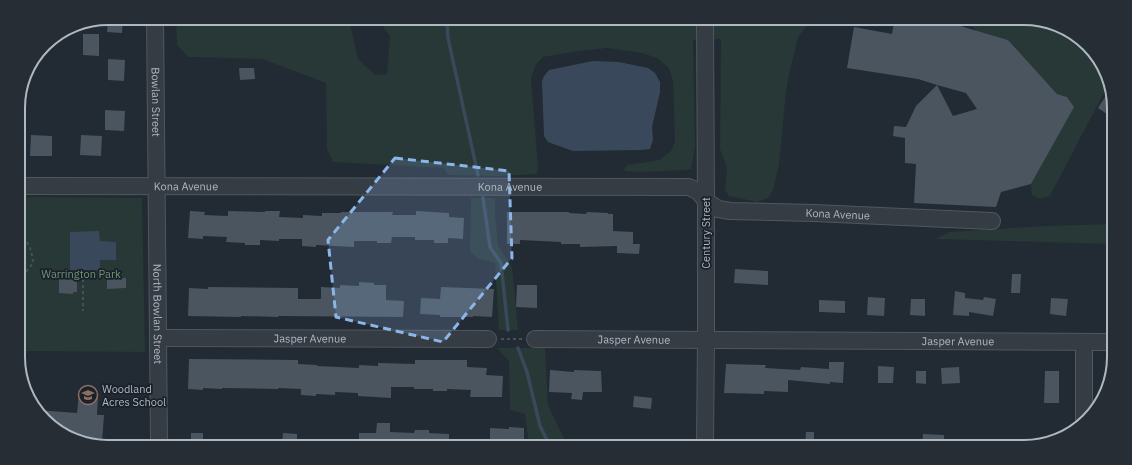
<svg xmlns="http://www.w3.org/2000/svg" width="1132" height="465" viewBox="0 0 1132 465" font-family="'IBM Plex Sans',sans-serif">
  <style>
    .green { fill: #273836 }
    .water { fill: #39495b }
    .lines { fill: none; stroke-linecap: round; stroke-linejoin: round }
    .stream { stroke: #39495b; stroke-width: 3.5 }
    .building { fill: #4a555f; fill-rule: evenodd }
    .minor-casing { stroke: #4f575f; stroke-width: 18 }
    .path { stroke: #435354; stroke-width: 2; stroke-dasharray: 3 3; stroke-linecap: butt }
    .minor { stroke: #353c44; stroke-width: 16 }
    .marked { fill: #8cb6e9; fill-opacity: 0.2; stroke: #8cb6e9; stroke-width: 3; stroke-dasharray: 8 5; stroke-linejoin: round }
    .labels { text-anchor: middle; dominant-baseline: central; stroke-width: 3.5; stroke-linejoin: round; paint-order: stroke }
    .street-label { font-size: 11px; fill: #afb7c1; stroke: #1a2129 }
    .park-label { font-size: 11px; fill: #719477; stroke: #1a2129 }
    .poi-label { font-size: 11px; fill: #afb7c1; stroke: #1a2129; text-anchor: start }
    .rim { fill: none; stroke: #afb7c1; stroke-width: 2 }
  </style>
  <rect width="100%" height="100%" fill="#222a33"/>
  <g class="green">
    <polygon points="176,18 349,19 358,59 375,75 387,74 390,36 384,29 385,19 809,22 798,38 790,70 786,91 779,165 773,190 768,198 757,202 729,196 725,190 727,168 720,149 721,39 693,40 695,147 691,169 686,170 639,172 625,171 624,169 627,165 659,160 671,151 675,141 673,81 669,68 657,58 642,53 607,48 579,51 543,57 535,66 531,79 538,167 537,174 497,176 448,175 444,168 333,162 327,149 326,83 262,59 188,57 177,45"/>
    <polygon points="966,22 1053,23 1092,49 1108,85 1050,196 1040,199 1032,195 1031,184 1073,107 1067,97 1057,94 1008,40 977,31"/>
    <polygon points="19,197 142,198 145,352 20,351"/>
    <polygon points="471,198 495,198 495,214 498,246 512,267 518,330 499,330 495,263 479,259 470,252"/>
    <polygon points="1111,224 1111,244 936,239 949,232 1046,226"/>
    <polygon points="497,348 545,348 548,405 567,445 529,444 525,414 510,410 509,361"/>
  </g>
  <g class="water">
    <polygon points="593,61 619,62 648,68 655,73 660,82 660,92 652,127 653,140 650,149 641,150 573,151 548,142 544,136 542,81 544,76 549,70"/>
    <polygon points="99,231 100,241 116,242 116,260 100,260 100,270 70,270 70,232"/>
  </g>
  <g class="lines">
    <g class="stream">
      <polyline points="447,20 448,38 478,175"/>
      <polyline points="483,198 490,247 501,263 508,330"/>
      <polyline points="518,348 527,372 540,426 549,444"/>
    </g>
  </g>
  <g class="building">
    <polygon points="108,18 123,18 122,33 107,32"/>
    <path d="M894,22H942L957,25L1008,40L1057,94L1067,97L1074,107L1031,184L1001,192L996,207L914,203L916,164L905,163V138L893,136L894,126L906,127L916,106L937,85L918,79L847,68L854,27L892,34ZM937,85L966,93L977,109L953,116Z"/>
    <polygon points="83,34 99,34 99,56 83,55"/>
    <polygon points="108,59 125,60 124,81 108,80"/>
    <polygon points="239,68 254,68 255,79 240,80"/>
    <polygon points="1110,89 1113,96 1113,118 1098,108"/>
    <polygon points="105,110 125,111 124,131 105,130"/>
    <polygon points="31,135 52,136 52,156 30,156"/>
    <polygon points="81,135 102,136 101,156 80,155"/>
    <polygon points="190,211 205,212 204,215 228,216 228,211 265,212 265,211 280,211 279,217 303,218 303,215 322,216 322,213 341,213 341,212 393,212 392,215 416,215 416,211 449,213 449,217 464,218 463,239 448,238 448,243 434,243 434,240 415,240 415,237 392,237 391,243 377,243 377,241 354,241 354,247 316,245 316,247 302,246 302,239 279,239 279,241 260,240 260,245 245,245 245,243 226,242 227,237 203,236 203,239 188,238"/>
    <polygon points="507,212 569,212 569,213 586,214 587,212 608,213 608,214 613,214 613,231 633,232 633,244 640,244 639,254 617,253 617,246 580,247 580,244 561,244 561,242 520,240 520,244 507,244"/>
    <polygon points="735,269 768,271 768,285 734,283"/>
    <polygon points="1012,274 1021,274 1020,293 1011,293"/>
    <polygon points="69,278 77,278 77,292 73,292 73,294 59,293 59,279 69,279"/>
    <polygon points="107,278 126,278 126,288 107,289"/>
    <polygon points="359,282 374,283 374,285 386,285 386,300 404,301 403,317 278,316 278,317 241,316 241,317 188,316 189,288 208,289 208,287 298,288 298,299 321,299 321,287 340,288 340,285 359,286"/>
    <polygon points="517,285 537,285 537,308 516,307"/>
    <polygon points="441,287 494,289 492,317 473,316 473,317 440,317 440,315 420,314 421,298 440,299"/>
    <polygon points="955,291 965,293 965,298 983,300 984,297 996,299 993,316 969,312 969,316 953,315"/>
    <polygon points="868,297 885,298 884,316 867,315"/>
    <polygon points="1051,298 1068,299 1066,316 1050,314"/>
    <polygon points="911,299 925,299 925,316 910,315"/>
    <polygon points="819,300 845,301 845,313 819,312"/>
    <polygon points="189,359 298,360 298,364 317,365 317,366 359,368 359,365 378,366 378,363 415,364 415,360 467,360 467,367 487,368 486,375 503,376 502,397 470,397 471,390 447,389 447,391 433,391 433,389 414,389 414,387 391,387 391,398 358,396 358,393 335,392 335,395 316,394 316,396 301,395 301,389 278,388 278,389 222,388 222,389 203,388 203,390 188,389"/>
    <polygon points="829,362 844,362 843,383 830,382 830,384 788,380 788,392 764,391 764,394 724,393 726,364 766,365 765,368 800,370 801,367 829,369"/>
    <polygon points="878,366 894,367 893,383 878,383"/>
    <polygon points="959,367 960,383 942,384 941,368"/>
    <polygon points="550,370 574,372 574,370 601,371 602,392 583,392 582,400 571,399 572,393 549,392"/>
    <polygon points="916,371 926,371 926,384 916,383"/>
    <polygon points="1045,371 1059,371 1059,403 1044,403"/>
    <polygon points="79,394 98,396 97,415 104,415 102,442 79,442 40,416 37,410 77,413"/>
    <polygon points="634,396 652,398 651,409 633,407"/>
    <polygon points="377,423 390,423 390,432 414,433 415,430 429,430 429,433 449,434 449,444 359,444 359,433 376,433"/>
    <polygon points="509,427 524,428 524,444 490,444 490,428 509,429"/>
    <polygon points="806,432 814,432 814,446 805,446"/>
    <rect x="191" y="433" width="12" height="10"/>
    <polygon points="283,433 297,434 297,443 282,443"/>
    <polygon points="923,434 944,435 944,446 922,446"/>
  </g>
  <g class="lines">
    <defs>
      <g id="minor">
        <path id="s1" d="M155,18C157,160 157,301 159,443"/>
        <path id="s2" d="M19,186L689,187L699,192L706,201L718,209L730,211L814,213L992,221"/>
        <path id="s3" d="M158,338L488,339"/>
        <path id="s4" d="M535,339L1110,342"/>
        <polyline points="1084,421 1084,342"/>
        <polyline points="705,445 706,339 706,201 705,21"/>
      </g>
    </defs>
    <use href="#minor" class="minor-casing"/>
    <g class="path">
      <path d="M19,233C29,241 32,251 33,263L25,273L19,277"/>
      <polyline points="83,279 83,311"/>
      <polyline points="19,305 20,310 19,314"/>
      <polyline points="501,339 523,339"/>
    </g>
    <use href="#minor" class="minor"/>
  </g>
  <path class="marked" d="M395,158L509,171L512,258L443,342L336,317L328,240Z"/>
  <defs>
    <symbol id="school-ring" viewBox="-11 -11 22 22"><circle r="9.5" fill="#1a2129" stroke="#8d6e63" stroke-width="1.5"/><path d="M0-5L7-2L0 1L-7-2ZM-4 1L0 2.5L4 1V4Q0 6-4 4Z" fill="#8d6e63"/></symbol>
  </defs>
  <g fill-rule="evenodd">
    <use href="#school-ring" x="77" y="384" width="22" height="22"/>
  </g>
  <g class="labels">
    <g class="street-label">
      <text stroke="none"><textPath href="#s1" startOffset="84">Bowlan Street</textPath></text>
      <text stroke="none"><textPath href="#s2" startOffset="167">Kona Avenue</textPath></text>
      <text stroke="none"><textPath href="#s2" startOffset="491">Kona Avenue</textPath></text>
      <text stroke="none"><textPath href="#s2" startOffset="827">Kona Avenue</textPath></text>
      <text transform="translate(706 233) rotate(-90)">Century Street</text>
      <text stroke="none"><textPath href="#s1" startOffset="296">North Bowlan Street</textPath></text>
      <text stroke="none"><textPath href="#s3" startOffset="152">Jasper Avenue</textPath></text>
      <text stroke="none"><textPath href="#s4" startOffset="99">Jasper Avenue</textPath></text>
      <text stroke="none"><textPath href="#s4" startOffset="423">Jasper Avenue</textPath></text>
    </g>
    <g class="park-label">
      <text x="81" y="274">Warrington Park</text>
    </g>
    <g class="poi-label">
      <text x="102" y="389">Woodland<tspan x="102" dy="13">Acres School</tspan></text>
    </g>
  </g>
  <path d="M0 0H1132V465H0ZM108 25H1024A83 83 0 0 1 1107 108V357A83 83 0 0 1 1024 440H108A83 83 0 0 1 25 357V108A83 83 0 0 1 108 25Z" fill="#262d35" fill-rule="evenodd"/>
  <path class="rim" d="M108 25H1024A83 83 0 0 1 1107 108V357A83 83 0 0 1 1024 440H108A83 83 0 0 1 25 357V108A83 83 0 0 1 108 25Z"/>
</svg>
